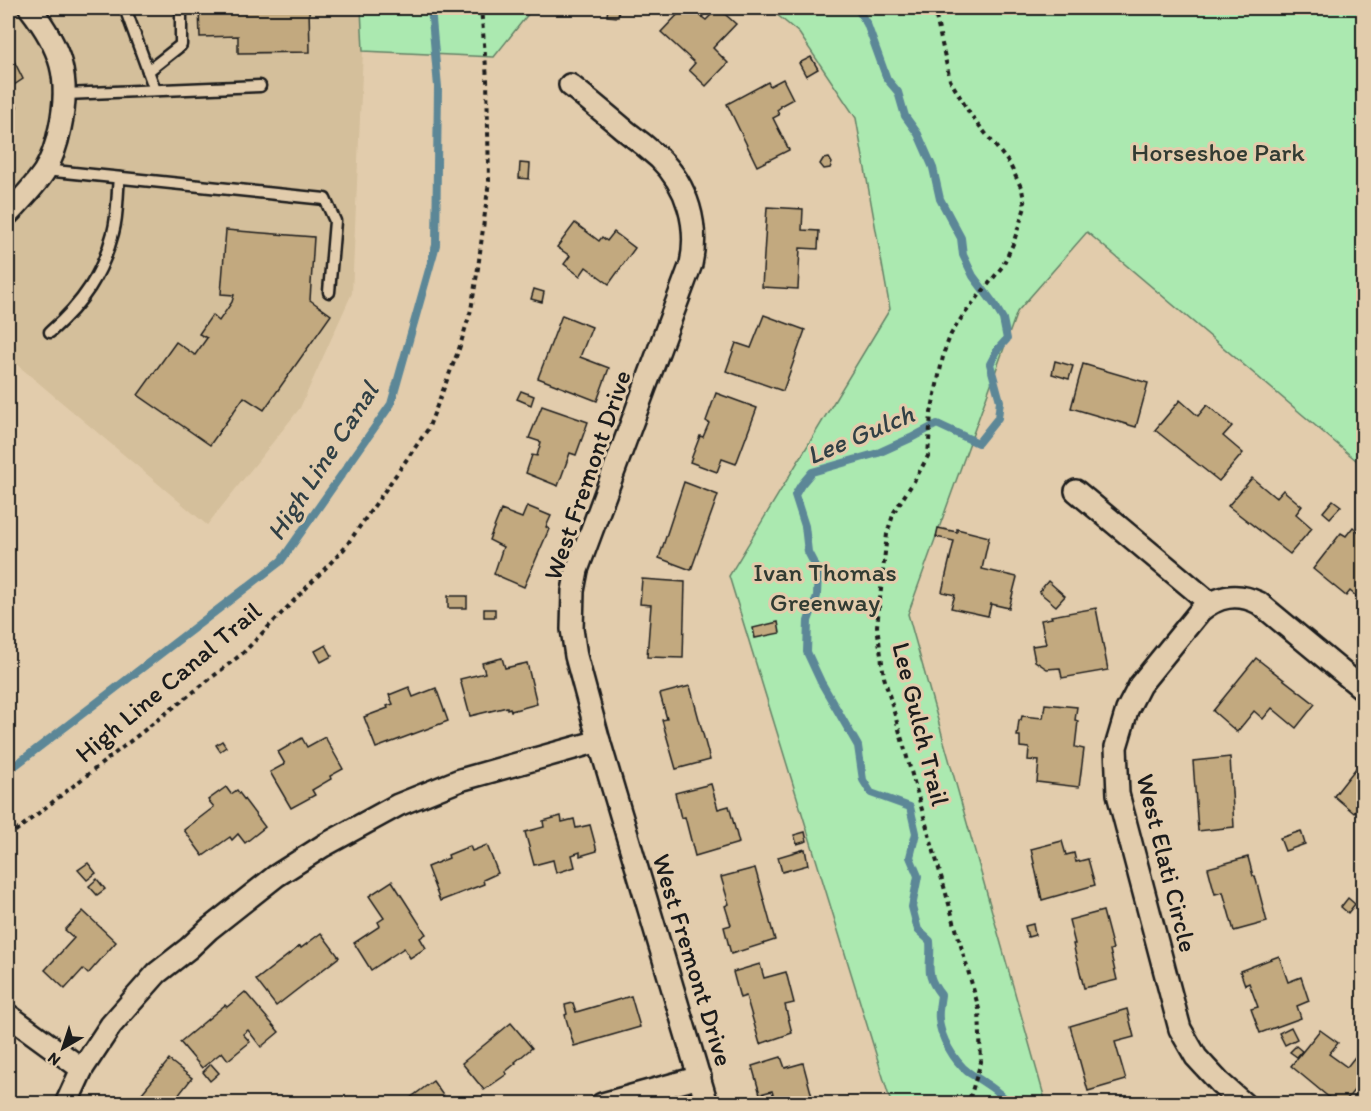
<svg xmlns="http://www.w3.org/2000/svg" width="1371" height="1111" viewBox="0 0 1371 1111" font-family="Itim,sans-serif">
  <style>
    .built { fill: #d4bf9b }
    .green { fill: #abe9b0; stroke: #648266; stroke-width: 1.5 }
    .lines { fill: none; stroke-linecap: round; stroke-linejoin: round }
    .stream { stroke: #5c8797; stroke-width: 8 }
    .building { fill: #c2a97f; stroke: #1c1c1c; stroke-width: 1.5 }
    .service-casing { stroke: #1c1c1c; stroke-width: 15 }
    .minor-casing { stroke: #1c1c1c; stroke-width: 26 }
    .path { stroke: #1c1c1c; stroke-width: 4; stroke-dasharray: 4.5 4.5; stroke-linecap: butt }
    .service { stroke: #e2ccac; stroke-width: 10 }
    .minor { stroke: #e2ccac; stroke-width: 21 }
    .labels { text-anchor: middle; dominant-baseline: central; stroke-width: 6; stroke-linejoin: round; paint-order: stroke }
    .park-label { font-size: 26px; fill: #313b32; stroke: #e2ccac }
    .street-label { font-size: 26px; fill: #1c1c1c; stroke: #e2ccac }
    .water-label { font-size: 27px; font-style: italic; fill: #314045; stroke: #e2ccac }
  </style>
  <rect width="100%" height="100%" fill="#e2ccac"/>
  <filter id="ink" filterUnits="userSpaceOnUse"><feTurbulence type="fractalNoise" baseFrequency=".0167" numOctaves="2"/><feDisplacementMap in="SourceGraphic" scale="12" xChannelSelector="R" yChannelSelector="G"/><feConvolveMatrix kernelMatrix="1 2 1 2 8 2 1 2 1" color-interpolation-filters="sRGB"/></filter>
  <g filter="url(#ink)">
    <polygon class="built" points="8,8 361,8 363,51 352,293 300,408 207,525 8,357"/>
    <g class="green">
      <polygon points="361,8 533,8 494,57 363,51"/>
      <polygon points="769,8 1363,8 1363,466 1087,232 1017,312 908,614 1046,1103 891,1103 729,576 890,309 856,118 799,33"/>
    </g>
    <g class="lines">
      <g class="stream">
        <path d="M857,8L867,24L887,79L898,92L905,116L918,134L933,168L940,199L961,238L963,255L973,276L994,304L1003,319L1007,339L998,349L990,364L1000,401L998,418L978,443L937,424L911,438L878,453L812,472L801,485L795,495L805,526L808,552L818,571L817,596L808,621L807,652L821,682L858,746L863,780L871,793L910,807L916,833L910,857L918,876L912,907L918,930L930,941C932,967 923,972 941,995C940,1003 938,1011 939,1019C940,1037 954,1061 968,1072C983,1082 998,1090 1010,1104"/>
        <polyline points="8,771 281,561 391,404 436,245 438,87 431,8"/>
      </g>
    </g>
    <g class="building">
      <polygon points="199,8 309,8 310,52 238,53 238,36 200,37"/>
      <polygon points="608,8 635,8 635,11 619,9 618,17 607,16"/>
      <polygon points="684,8 703,8 707,11 702,17 706,20 718,8 736,24 713,48 728,63 706,86 689,70 695,63 661,32"/>
      <polygon points="8,56 12,57 23,79 8,89 17,107 8,114"/>
      <polygon points="811,57 818,69 806,76 799,63"/>
      <polygon points="783,79 793,99 780,106 781,107 777,110 779,115 773,118 789,150 757,166 727,104 768,82 770,86"/>
      <polygon points="829,158 832,163 830,168 824,169 820,164 823,159"/>
      <polygon points="520,163 530,164 529,179 519,178"/>
      <polygon points="767,207 803,209 802,230 819,231 818,249 800,248 798,289 762,287"/>
      <polygon points="575,223 599,241 602,237 607,241 614,232 635,248 609,284 586,267 580,276 564,264 570,256 557,247"/>
      <polygon points="226,230 314,237 310,300 331,315 264,410 244,397 210,445 138,395 176,342 195,355 207,338 199,334 212,315 219,321 232,302 234,295 221,294"/>
      <polygon points="534,289 544,292 542,302 531,299"/>
      <polygon points="562,315 592,327 580,357 609,368 597,401 538,378"/>
      <polygon points="764,315 805,330 783,391 726,371 736,343 751,348"/>
      <polygon points="1055,361 1073,366 1069,379 1052,374"/>
      <polygon points="1083,364 1148,383 1136,427 1071,408"/>
      <polygon points="521,391 534,396 531,405 517,399"/>
      <polygon points="716,393 757,408 736,464 722,459 717,472 690,462 700,436 703,437 709,423 706,421"/>
      <polygon points="1180,400 1198,416 1207,405 1232,426 1223,436 1243,453 1219,481 1155,430"/>
      <polygon points="542,406 588,422 576,455 570,453 558,486 526,473 532,455 537,456 541,442 529,438"/>
      <polygon points="1252,478 1276,498 1283,490 1302,506 1296,514 1312,528 1290,554 1228,506"/>
      <polygon points="684,482 718,495 691,570 659,558"/>
      <polygon points="1333,500 1341,506 1330,518 1323,512"/>
      <polygon points="527,506 551,516 546,527 549,529 524,587 494,574 503,547 489,540 501,510 522,518"/>
      <polygon points="1353,527 1364,536 1364,603 1350,591 1346,596 1313,569 1341,533 1346,536"/>
      <polygon points="938,528 957,532 957,529 989,537 982,569 1017,577 1009,608 991,604 988,616 951,608 955,595 942,592 954,541 936,537"/>
      <polygon points="642,579 685,582 683,658 647,657 651,605 640,604"/>
      <polygon points="1048,581 1065,596 1056,606 1039,592"/>
      <rect x="448" y="596" width="19" height="12"/>
      <polygon points="1096,608 1108,670 1062,678 1060,668 1047,669 1035,661 1032,646 1046,644 1041,620 1052,618 1051,616"/>
      <rect x="484" y="609" width="11" height="8"/>
      <polygon points="778,622 780,633 755,638 753,628"/>
      <polygon points="326,645 332,656 321,662 315,651"/>
      <polygon points="502,658 505,668 527,663 537,704 511,711 510,708 507,709 507,707 470,716 460,679 485,673 482,663"/>
      <polygon points="1256,658 1315,704 1296,728 1272,708 1263,719 1254,711 1237,732 1213,711"/>
      <polygon points="690,686 710,760 676,769 662,720 667,719 660,694"/>
      <polygon points="409,687 413,697 436,688 448,721 376,748 364,717 388,708 387,706 393,704 389,695"/>
      <polygon points="1045,704 1077,707 1075,720 1078,721 1075,747 1084,749 1079,787 1037,782 1039,761 1028,760 1029,748 1020,747 1020,736 1017,736 1019,720 1021,720 1022,716 1043,718"/>
      <polygon points="325,737 343,769 330,776 331,779 312,790 315,795 291,808 270,772 285,764 278,752 302,738 307,747"/>
      <polygon points="222,741 226,747 220,751 216,745"/>
      <polygon points="1230,757 1234,827 1198,831 1193,761"/>
      <polygon points="1356,768 1364,775 1364,816 1356,810 1354,813 1334,796"/>
      <polygon points="711,784 718,809 729,806 739,843 695,856 685,817 681,818 675,793"/>
      <polygon points="226,787 231,794 237,790 265,827 245,843 238,834 232,840 230,837 203,856 184,830 214,807 208,800"/>
      <polygon points="561,816 562,822 574,819 576,828 590,825 597,851 580,856 580,852 572,855 575,867 556,873 553,860 534,865 525,832 544,827 543,821"/>
      <polygon points="1301,831 1305,844 1285,851 1280,838"/>
      <polygon points="805,832 807,841 797,844 794,835"/>
      <polygon points="1062,841 1066,855 1074,853 1076,862 1088,859 1095,885 1042,900 1031,849"/>
      <polygon points="487,845 498,873 483,880 484,884 440,901 427,867 449,858 448,855 470,846 472,851"/>
      <polygon points="805,849 808,865 782,872 778,857"/>
      <polygon points="1248,857 1253,876 1255,876 1267,922 1234,931 1223,892 1215,894 1208,868"/>
      <polygon points="88,863 96,873 87,880 78,870"/>
      <polygon points="755,868 775,940 731,954 724,927 731,925 725,906 729,904 721,877"/>
      <polygon points="97,879 105,889 97,895 89,886"/>
      <polygon points="392,881 426,934 420,938 426,948 410,958 404,948 371,970 354,943 380,926 378,922 384,918 369,896"/>
      <polygon points="1348,898 1355,904 1348,913 1341,907"/>
      <polygon points="83,911 116,942 88,974 83,969 65,989 45,970 74,938 65,930"/>
      <polygon points="1103,911 1113,949 1110,950 1117,980 1084,988 1073,944 1075,944 1069,920"/>
      <polygon points="1033,924 1035,935 1028,937 1025,926"/>
      <polygon points="321,933 339,957 276,1006 256,980 300,946 301,948"/>
      <polygon points="1279,956 1288,982 1301,977 1309,1001 1297,1006 1301,1018 1260,1033 1251,1009 1258,1007 1249,983 1245,985 1240,971"/>
      <polygon points="760,964 764,978 786,972 794,1003 785,1005 792,1033 760,1044 746,996 740,998 733,972"/>
      <polygon points="245,992 279,1032 261,1047 248,1030 243,1034 250,1042 228,1060 222,1052 202,1068 180,1042 225,1005 227,1007"/>
      <polygon points="631,996 640,1027 574,1046 565,1015 567,1014 565,1005 573,1003 576,1012"/>
      <polygon points="1127,1009 1134,1037 1115,1042 1126,1080 1088,1091 1070,1026"/>
      <polygon points="511,1023 532,1048 515,1062 516,1063 505,1072 507,1074 484,1090 462,1063"/>
      <polygon points="1291,1027 1297,1039 1285,1045 1279,1033"/>
      <polygon points="1320,1030 1338,1043 1329,1054 1347,1067 1358,1053 1364,1057 1364,1078 1343,1104 1337,1104 1291,1066"/>
      <polygon points="1296,1046 1302,1051 1297,1057 1290,1052"/>
      <polygon points="781,1057 785,1068 803,1063 814,1104 776,1104 772,1091 760,1094 752,1066"/>
      <polygon points="169,1060 192,1078 177,1097 186,1104 133,1104"/>
      <polygon points="211,1064 219,1073 210,1081 203,1072"/>
      <polygon points="433,1081 449,1104 402,1104"/>
      <polygon points="1166,1097 1173,1104 1160,1104"/>
      <polygon points="380,1098 384,1104 373,1104"/>
    </g>
    <g class="lines">
      <defs>
        <g id="service">
          <polyline points="125,8 155,90"/>
          <polyline points="148,71 181,45 181,8"/>
          <polyline points="65,94 260,86"/>
          <polyline points="45,170 325,199 335,221 329,292"/>
          <path d="M50,332C83,303 102,275 113,233C118,215 117,195 119,178"/>
        </g>
        <g id="minor">
          <path d="M570,85C589,100 608,116 627,132C638,140 649,149 659,158C688,186 699,226 691,264L577,570L573,591L572,629L576,656L599,741L707,1104"/>
          <path d="M8,214C20,201 33,188 44,172C52,159 57,143 60,128C71,78 61,48 30,8"/>
          <polyline points="1076,491 1210,603"/>
          <polyline points="8,1015 82,1069"/>
          <polyline points="66,1104 82,1069 111,1025 157,973 189,948 209,929 276,876 323,846 398,805 460,780 599,741"/>
          <polyline points="602,1104 700,1077"/>
          <path d="M1244,1104L1220,1083L1196,1057L1180,1029L1118,794L1116,747L1127,710L1140,685L1200,611C1218,596 1237,592 1259,603L1364,690"/>
        </g>
      </defs>
      <use href="#service" class="service-casing"/>
      <use href="#minor" class="minor-casing"/>
      <g class="path">
        <polyline points="934,8 950,80 970,114 1009,163 1022,189 1025,207 1013,244 1002,267 962,317 951,334 944,352 931,413 928,456 916,478 894,512 887,534 877,626 884,677 979,1009 981,1062 968,1104"/>
        <polyline points="8,837 243,653 344,549 428,429 459,349 471,310 478,268 489,181 487,79 481,8"/>
      </g>
      <use href="#service" class="service"/>
      <use href="#minor" class="minor"/>
    </g>
  </g>
  <g class="labels">
    <g class="park-label">
      <text x="1218" y="152">Horseshoe Park</text>
      <text x="825" y="572">Ivan Thomas<tspan x="825" dy="30">Greenway</tspan></text>
    </g>
    <g class="street-label">
      <text transform="translate(587 475) rotate(-71)">West Fremont Drive</text>
      <text transform="translate(168 682) rotate(-40)">High Line Canal Trail</text>
      <text transform="translate(921 724) rotate(76)">Lee Gulch Trail</text>
      <text transform="translate(1167 863) rotate(76)">West Elati Circle</text>
      <text transform="translate(693 960) rotate(73)">West Fremont Drive</text>
    </g>
    <g class="water-label">
      <text transform="translate(860 434) rotate(-23)">Lee Gulch</text>
      <text transform="translate(322 461) rotate(-57)">High Line Canal</text>
    </g>
  </g>
  <rect width="1371" height="1111" fill="none" stroke="#e2ccac" stroke-width="30"/>
  <rect x="15" y="15" width="1341" height="1081" fill="none" stroke="#1c1c1c" stroke-width="2" filter="url(#ink)"/>
  <g transform="translate(63 1048) rotate(219)" stroke="#e2ccac" stroke-width="4.5" paint-order="stroke">
  <path d="M0-4.5L10 22L0 15L-10 22Z" fill="#1c1c1c"/>
  <text y="-9" font-size="16" font-weight="bold" text-anchor="middle" fill="#1c1c1c">N</text>
  </g>
</svg>
